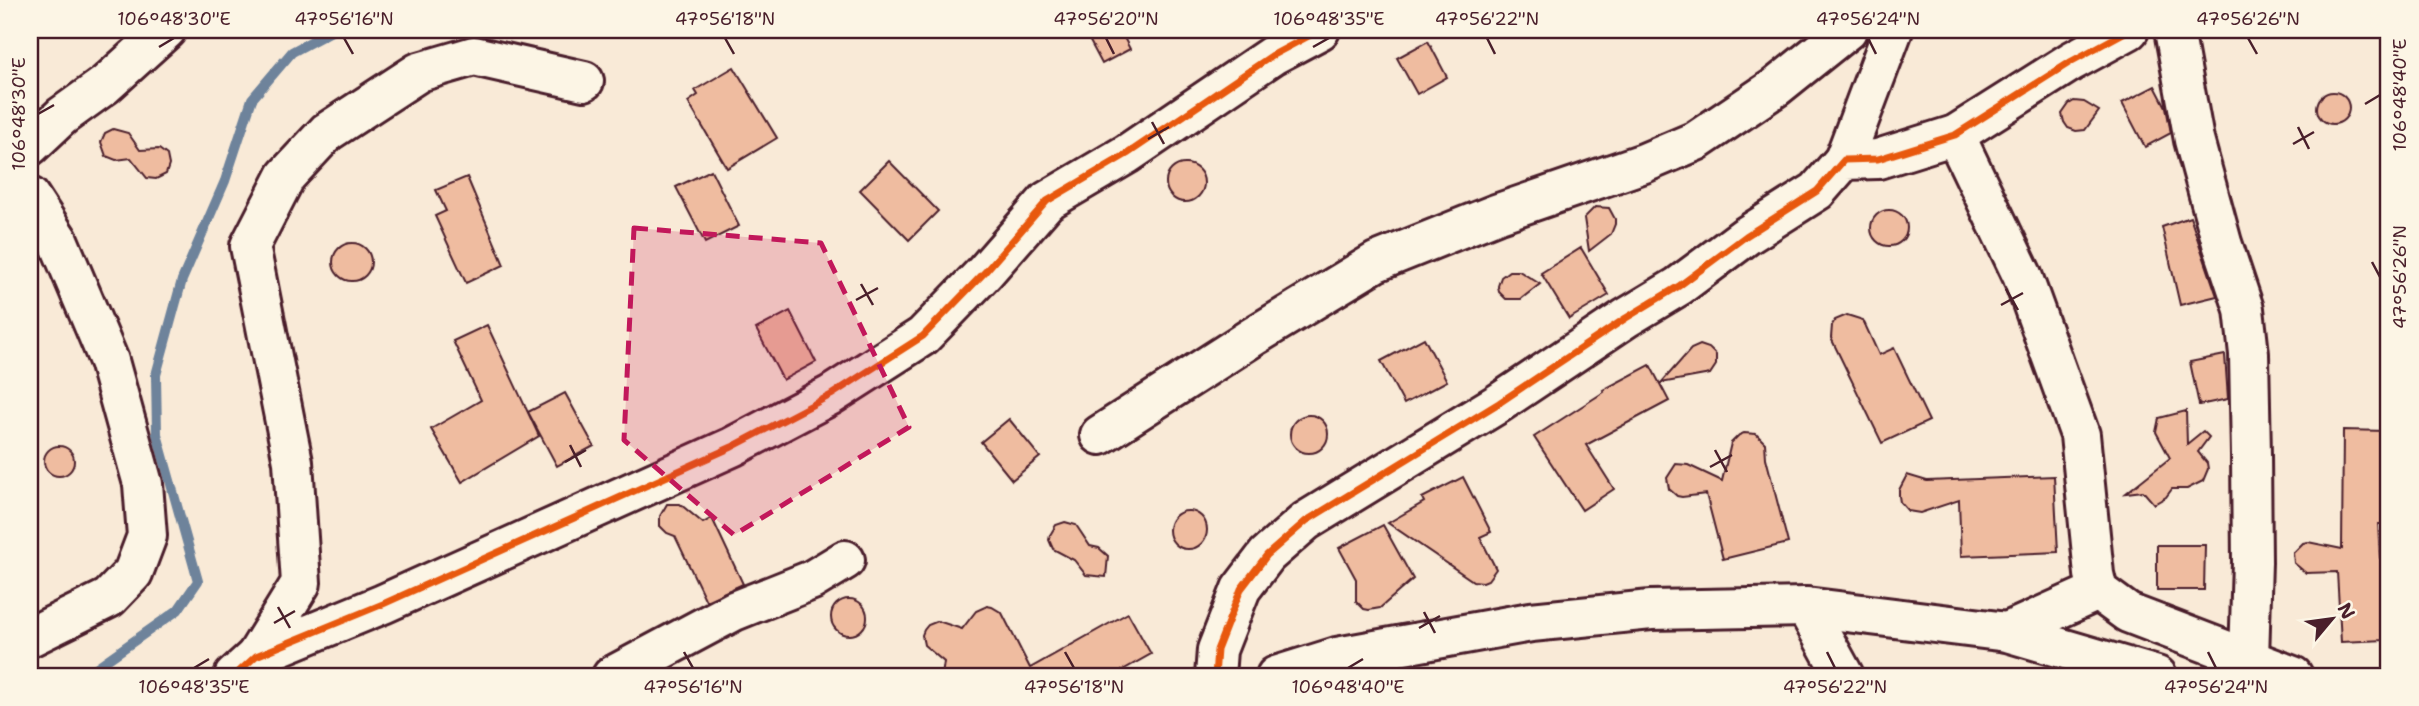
<svg xmlns="http://www.w3.org/2000/svg" width="2419" height="706" viewBox="0 0 2419 706" font-family="'Shantell Sans',sans-serif">
  <style>
    .lines { fill: none; stroke-linecap: round; stroke-linejoin: round }
    .stream { stroke: #6e839b; stroke-width: 10 }
    .building { fill: #efbca0; stroke: #4a1f2b; stroke-width: 2 }
    .minor-casing { stroke: #4a1f2b; stroke-width: 44 }
    .minor { stroke: #fcf5e5; stroke-width: 38 }
    .cycleway-casing { stroke: #fcf5e5; stroke-width: 11 }
    .cycleway { stroke: #e8590c; stroke-width: 7 }
    .marked { fill: #c2185b; fill-opacity: 0.2; stroke: #c2185b; stroke-width: 5; stroke-dasharray: 14 9; stroke-linejoin: round }
    .ticks { fill: none; stroke: #4a1f2b; stroke-width: 2.5 }
    .neatline { fill: none; stroke: #4a1f2b; stroke-width: 2.5 }
    .ticks-label { font-size: 18px; text-anchor: middle; fill: #4a1f2b }
  </style>
  <rect width="100%" height="100%" fill="#f9ead7"/>
  <filter id="ink" filterUnits="userSpaceOnUse"><feTurbulence type="fractalNoise" baseFrequency=".0143" numOctaves="2"/><feDisplacementMap in="SourceGraphic" scale="14" xChannelSelector="R" yChannelSelector="G"/><feConvolveMatrix kernelMatrix="1 2 1 2 8 2 1 2 1" color-interpolation-filters="sRGB"/></filter>
  <g filter="url(#ink)">
    <g class="lines">
      <polyline class="stream" points="80,676 90,672 178,610 198,581 157,434 156,375 182,280 225,181 252,99 292,52 333,30"/>
    </g>
    <g class="building">
      <polygon points="1084,30 1120,30 1130,49 1102,64"/>
      <polygon points="1428,41 1447,77 1417,94 1397,58"/>
      <polygon points="734,67 777,138 727,168 688,102 698,95 695,90"/>
      <polygon points="2155,86 2166,107 2171,133 2145,147 2122,103"/>
      <circle cx="2333" cy="108" r="16"/>
      <polygon points="2074,101 2084,102 2099,111 2085,130 2076,131 2068,128 2064,122 2062,114 2069,104"/>
      <polygon points="113,129 128,133 140,150 159,149 167,155 169,165 166,174 156,179 147,178 131,158 116,160 106,156 101,142 105,133"/>
      <polygon points="889,161 938,211 909,240 860,190"/>
      <circle cx="1185" cy="183" r="19"/>
      <polygon points="711,170 739,226 705,243 676,187"/>
      <polygon points="467,177 504,265 466,283 435,216 446,211 436,190"/>
      <polygon points="1595,207 1609,208 1615,219 1615,224 1611,234 1589,251 1584,218"/>
      <circle cx="1889" cy="228" r="18"/>
      <polygon points="2190,217 2217,296 2180,305 2162,227"/>
      <circle cx="352" cy="262" r="19"/>
      <polygon points="1581,248 1609,295 1569,319 1541,273"/>
      <polygon points="1509,271 1519,271 1540,284 1521,299 1506,299 1499,292 1498,286 1501,277"/>
      <polygon points="790,311 816,362 783,380 756,329"/>
      <polygon points="1847,315 1863,320 1879,355 1894,348 1929,421 1882,443 1831,338 1832,325 1835,320"/>
      <polygon points="487,325 539,436 462,482 431,429 481,400 453,341"/>
      <polygon points="1424,338 1447,381 1404,404 1381,361"/>
      <polygon points="1700,345 1709,348 1716,355 1716,365 1710,374 1661,383 1691,349"/>
      <polygon points="2225,355 2228,399 2199,405 2190,362"/>
      <polygon points="1650,365 1669,401 1586,445 1614,489 1582,510 1534,437 1604,392 1603,390"/>
      <polygon points="565,393 594,446 557,466 528,412"/>
      <polygon points="2186,411 2187,444 2203,431 2209,437 2198,452 2207,463 2208,469 2203,481 2187,489 2172,489 2166,497 2154,504 2143,491 2126,493 2170,458 2156,432 2159,418"/>
      <circle cx="1309" cy="434" r="19"/>
      <polygon points="1009,419 1040,457 1012,480 981,442"/>
      <polygon points="2343,430 2387,431 2386,524 2378,524 2380,558 2389,560 2388,570 2381,570 2385,640 2341,642 2337,572 2306,573 2294,563 2293,553 2303,543 2308,542 2342,549"/>
      <polygon points="1744,433 1756,434 1765,443 1766,458 1788,543 1723,559 1706,494 1682,497 1677,496 1669,489 1667,478 1676,464 1688,465 1722,481 1731,443 1739,435"/>
      <circle cx="59" cy="461" r="15"/>
      <polygon points="1907,475 1927,481 2054,476 2058,552 1961,556 1959,500 1920,513 1908,511 1900,502 1899,496 1899,490"/>
      <polygon points="1463,477 1491,532 1480,537 1496,569 1488,580 1483,582 1473,581 1388,523 1424,502 1422,498"/>
      <polygon points="667,504 680,504 703,523 712,518 743,584 706,601 675,536 667,533 660,526 660,516"/>
      <circle cx="1188" cy="530" r="19"/>
      <polygon points="1065,522 1076,525 1090,546 1099,548 1108,556 1106,577 1086,575 1074,560 1053,549 1049,540 1050,535 1056,525"/>
      <polygon points="1383,525 1413,579 1380,608 1369,610 1364,609 1356,601 1356,579 1339,548"/>
      <polygon points="2157,545 2205,545 2204,590 2157,590"/>
      <circle cx="849" cy="617" r="18"/>
      <polygon points="987,606 992,607 1002,613 1030,668 1128,613 1151,654 1112,676 942,676 944,662 924,645 922,635 924,630 928,625 938,621 962,629 976,611"/>
    </g>
    <g class="lines">
      <defs>
        <g id="minor">
          <polyline points="2174,30 2194,140 2222,243 2244,309 2249,354 2251,455 2252,562 2249,658"/>
          <polyline points="1955,135 2022,275 2080,435 2094,574 2098,591 2128,613 2293,676"/>
          <polyline points="30,146 62,116 105,85 166,30"/>
          <polyline points="1844,160 1893,30"/>
          <polyline points="30,197 58,240 109,361 143,484 147,536 133,573 109,598 30,637"/>
          <polyline points="1100,435 1254,336 1376,262 1496,214 1644,163 1696,141 1776,87 1847,30"/>
          <polyline points="1806,607 1844,676"/>
          <polyline points="2007,632 2098,591"/>
          <polyline points="256,656 301,583 293,462 250,246 286,176 327,132 419,72 474,56 584,81"/>
          <polyline points="234,676 256,656 383,604 732,447 831,395 923,336 985,272 1047,201 1127,154 1273,55 1320,30"/>
          <polyline points="612,676 734,611 812,580 845,560"/>
          <polyline points="1215,676 1217,650 1241,589 1267,555 1306,521 1499,403 1626,318 1679,286 1746,236 1817,191 1844,160 1878,159 1955,135 2072,61 2129,30"/>
          <polyline points="1276,676 1337,657 1531,622 1651,610 1806,607 2007,632 2157,676"/>
        </g>
      </defs>
      <use href="#minor" class="minor-casing"/>
      <use href="#minor" class="minor"/>
      <defs>
        <g id="cycleway">
          <polyline points="234,676 256,656 383,604 732,447 831,395 923,336 985,272 1047,201 1127,154 1273,55 1320,30"/>
          <polyline points="1215,676 1217,650 1241,589 1267,555 1306,521 1499,403 1626,318 1679,286 1746,236 1817,191 1844,160 1878,159 1955,135 2072,61 2129,30"/>
        </g>
      </defs>
      <use href="#cycleway" class="cycleway-casing"/>
      <use href="#cycleway" class="cycleway"/>
    </g>
  </g>
  <path class="marked" d="M634,228L821,243L909,427L734,535L624,440Z"/>
  <path class="ticks" d="M344,38L353,54M725,38L734,54M1106,38L1114,54M1487,38L1495,54M1868,38L1876,54M2248,38L2257,54M159,47L174,38M1313,47L1329,38M2365,104L2380,95M38,114L54,105M1152,122L1164,144M2298,127L2309,149M1148,139L1169,127M2293,144L2314,132M2372,262L2380,277M861,284L873,305M2006,289L2018,310M856,300L878,288M2001,305L2023,293M570,445L581,467M1715,450L1727,472M565,462L586,450M1710,467L1732,455M278,607L290,628M1424,612L1435,633M274,623L295,611M1419,628L1440,616M684,652L693,668M1065,652L1074,668M1827,652L1835,668M2208,652L2216,668M194,668L209,659M1348,668L1363,659"/>
  <rect width="2419" height="706" fill="none" stroke="#fcf5e5" stroke-width="77"/>
  <g transform="translate(2332 619) rotate(61)" stroke="#fcf5e5" stroke-width="5" paint-order="stroke">
  <path d="M0-5L12 26L0 18L-12 26Z" fill="#4a1f2b"/>
  <text y="-10" font-size="19" font-weight="bold" text-anchor="middle" fill="#4a1f2b">N</text>
  </g>
  <rect x="38" y="38" width="2342" height="630" class="neatline"/>
  <g class="ticks-label">
    <text x="174" y="25">106°48'30"E</text>
    <text x="344" y="25">47°56'16"N</text>
    <text x="725" y="25">47°56'18"N</text>
    <text x="1106" y="25">47°56'20"N</text>
    <text x="1329" y="25">106°48'35"E</text>
    <text x="1487" y="25">47°56'22"N</text>
    <text x="1868" y="25">47°56'24"N</text>
    <text x="2248" y="25">47°56'26"N</text>
    <text transform="translate(2400 95) rotate(-90)" y="6">106°48'40"E</text>
    <text transform="translate(19 114) rotate(-90)" y="6">106°48'30"E</text>
    <text transform="translate(2400 277) rotate(-90)" y="6">47°56'26"N</text>
    <text x="194" y="693">106°48'35"E</text>
    <text x="693" y="693">47°56'16"N</text>
    <text x="1074" y="693">47°56'18"N</text>
    <text x="1348" y="693">106°48'40"E</text>
    <text x="1835" y="693">47°56'22"N</text>
    <text x="2216" y="693">47°56'24"N</text>
  </g>
</svg>
